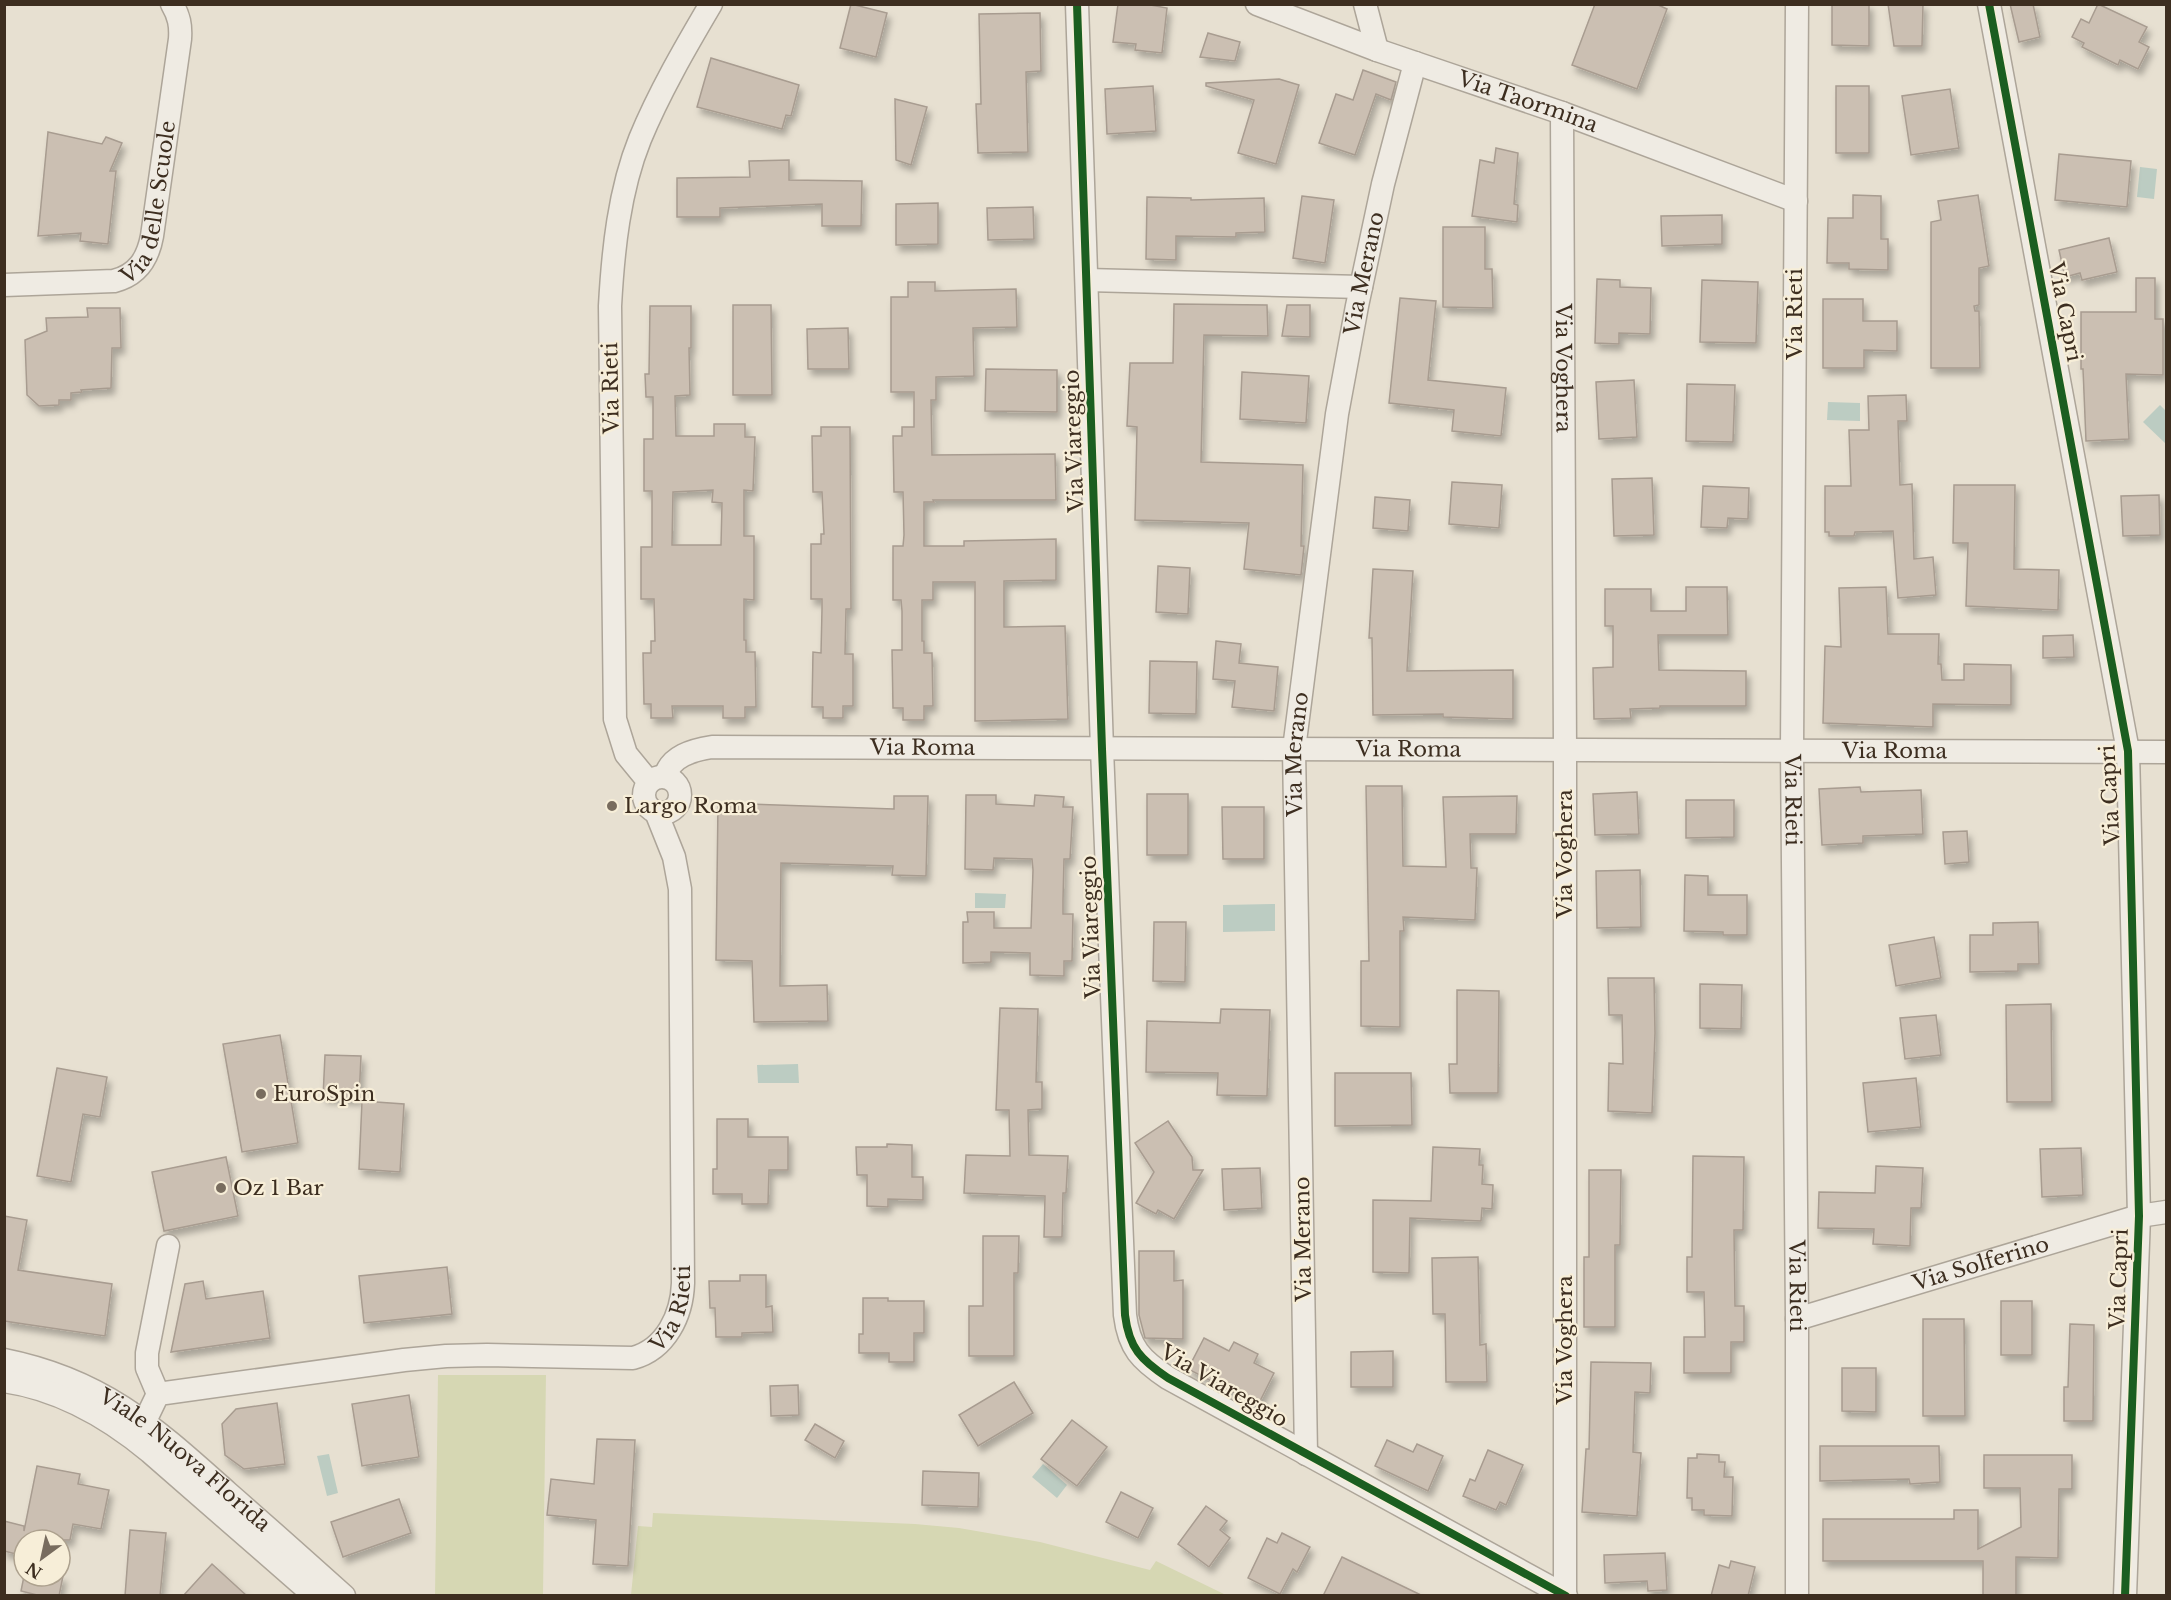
<svg xmlns="http://www.w3.org/2000/svg" width="2171" height="1600" viewBox="0 0 2171 1600" font-family="'Libre Baskerville',serif">
  <style>
    .green { fill: #d6d7b3 }
    .water { fill: #bcccc2 }
    .building { fill: #cbbfb2; stroke: #a89c90; stroke-width: 1.5; fill-rule: evenodd; filter: url(#shadow) }
    .lines { fill: none; stroke-linecap: round; stroke-linejoin: round }
    .minor-casing { stroke: #ada599; stroke-width: 25 }
    .minor { stroke: #efebe3; stroke-width: 22 }
    .cycleway-casing { stroke: #f7eed8; stroke-width: 11 }
    .cycleway { stroke: #1b5e20; stroke-width: 8 }
    .poi-dot { fill: #786c5e; stroke: #f7eed8; stroke-width: 2 }
    .labels { text-anchor: middle; dominant-baseline: central; stroke-width: 4.5; stroke-linejoin: round; paint-order: stroke }
    .street-label { font-size: 21px; fill: #3d2e20; stroke: #f7eed8 }
    .poi-label { font-size: 21px; fill: #3d2e20; stroke: #f7eed8; text-anchor: start }
  </style>
  <defs>
    <filter id="shadow"><feDropShadow dx="3.5" dy="6" stdDeviation="3" flood-color="#0004"/></filter>
  </defs>
  <rect width="100%" height="100%" fill="#e7e0d1"/>
  <g class="green">
    <polygon points="438,1375 546,1375 543,1595 435,1595"/>
    <polygon points="653,1513 915,1524 959,1528 1040,1542 1150,1570 1156,1561 1226,1595 631,1595 638,1526 652,1527"/>
  </g>
  <g class="water">
    <polygon points="2140,167 2157,169 2154,199 2137,197"/>
    <polygon points="1828,402 1860,403 1860,421 1827,420"/>
    <polygon points="2160,405 2166,411 2166,444 2143,422"/>
    <polygon points="975,893 1006,894 1005,908 975,908"/>
    <polygon points="1275,904 1275,931 1223,932 1223,905"/>
    <polygon points="798,1064 799,1083 758,1083 757,1065"/>
    <polygon points="329,1454 338,1493 327,1496 317,1456"/>
    <polygon points="1043,1464 1067,1485 1057,1498 1032,1477"/>
  </g>
  <g class="building">
    <polygon points="851,4 887,13 876,57 840,48"/>
    <polygon points="1118,4 1145,4 1167,8 1162,53 1135,50 1136,44 1113,42"/>
    <polygon points="1595,4 1656,4 1667,9 1637,89 1572,65"/>
    <polygon points="1832,4 1869,4 1869,46 1832,45"/>
    <polygon points="1888,4 1923,4 1922,46 1894,46"/>
    <polygon points="2010,4 2033,4 2040,37 2019,42"/>
    <polygon points="2098,4 2147,27 2139,42 2149,47 2138,69 2120,60 2118,65 2082,47 2084,43 2072,37 2081,19 2089,23"/>
    <polygon points="1040,13 1041,71 1026,72 1028,152 978,153 976,104 981,104 979,14"/>
    <polygon points="1208,33 1240,42 1235,61 1200,57"/>
    <polygon points="711,58 799,85 791,116 786,115 782,129 697,107"/>
    <polygon points="1363,70 1396,82 1391,100 1376,94 1355,155 1319,143 1336,94 1353,100"/>
    <polygon points="1279,79 1299,85 1276,164 1238,153 1254,100 1206,86 1206,83"/>
    <polygon points="1153,86 1156,131 1107,134 1105,89"/>
    <rect x="1836" y="86" width="33" height="67"/>
    <polygon points="1950,89 1959,148 1911,155 1902,96"/>
    <polygon points="895,99 927,107 911,165 896,160"/>
    <polygon points="48,132 102,144 106,137 122,143 110,171 116,171 108,244 80,241 81,233 38,236"/>
    <polygon points="1496,148 1518,153 1514,204 1518,205 1517,222 1472,216 1480,160 1494,163"/>
    <polygon points="2059,154 2131,161 2127,207 2055,200"/>
    <polygon points="789,160 789,180 862,181 861,226 822,226 822,204 720,208 720,217 677,217 677,178 750,177 749,161"/>
    <polygon points="1853,195 1881,196 1881,239 1888,239 1888,270 1849,269 1849,263 1827,263 1828,218 1853,218"/>
    <polygon points="1978,195 1989,266 1979,268 1979,305 1974,306 1975,311 1979,311 1980,368 1931,368 1931,222 1941,220 1938,201"/>
    <polygon points="1302,196 1334,200 1325,263 1293,258"/>
    <polygon points="1147,197 1191,198 1191,200 1264,198 1265,232 1236,233 1236,237 1176,236 1176,260 1146,259"/>
    <polygon points="938,203 938,244 896,245 896,204"/>
    <polygon points="1033,207 1034,239 988,240 987,208"/>
    <polygon points="1722,215 1722,244 1662,246 1661,216"/>
    <polygon points="1443,227 1485,227 1485,269 1492,269 1493,308 1443,307"/>
    <polygon points="2109,238 2117,272 2082,280 2080,273 2065,277 2059,250"/>
    <polygon points="2136,278 2155,278 2155,319 2163,319 2163,375 2126,374 2129,439 2086,441 2083,369 2081,369 2081,312 2136,312"/>
    <polygon points="1597,279 1620,280 1620,287 1651,288 1650,334 1619,333 1619,344 1595,343"/>
    <polygon points="1702,280 1758,282 1756,343 1700,342"/>
    <polygon points="908,282 935,282 935,291 1016,289 1017,327 973,328 974,376 936,377 936,400 931,400 932,455 1055,454 1056,500 933,500 934,502 924,502 924,546 964,546 964,541 1056,539 1056,580 1004,581 1004,627 1065,626 1068,719 975,721 975,582 933,582 933,600 922,600 922,641 924,641 924,653 932,653 933,706 924,706 924,720 903,720 903,708 893,708 892,650 902,650 902,611 901,600 893,600 893,546 903,546 904,535 903,492 894,492 893,436 902,436 902,427 914,427 914,392 891,392 891,297 908,297"/>
    <polygon points="1400,298 1436,301 1428,380 1506,388 1501,436 1452,431 1454,410 1389,403"/>
    <polygon points="1823,299 1863,299 1863,321 1897,321 1897,351 1864,350 1864,368 1823,368"/>
    <polygon points="1174,304 1267,305 1268,336 1204,335 1201,462 1303,465 1301,546 1304,546 1301,575 1244,569 1249,523 1135,520 1137,427 1127,426 1130,363 1173,363"/>
    <polygon points="733,305 771,305 772,395 733,395"/>
    <polygon points="1287,305 1310,305 1310,337 1282,336"/>
    <path d="M650,306H691V348H689L690,395L675,396L676,436H714V424H745V437H755L753,491L744,490V536H754V600L744,599V640H746V652H755L756,707H745V718H723V706H672L673,718H651V704H644L643,653H651V641H655L654,599H641V547H652V491H644V439H653V397H646L645,374H649ZM713,490L712,502L722,503L721,545H672L673,492Z"/>
    <polygon points="87,308 120,308 121,348 112,348 111,388 81,390 82,392 71,393 71,400 59,400 59,405 39,406 27,395 25,340 47,331 46,318 88,317"/>
    <polygon points="848,328 849,369 808,369 807,329"/>
    <polygon points="986,369 1057,370 1057,412 985,411"/>
    <polygon points="1242,372 1309,376 1306,423 1240,419"/>
    <polygon points="1634,380 1637,437 1599,439 1596,382"/>
    <polygon points="1687,384 1735,385 1733,442 1686,441"/>
    <polygon points="1906,395 1907,421 1898,421 1900,485 1912,484 1914,559 1933,557 1936,595 1898,598 1893,531 1855,532 1854,536 1829,536 1829,532 1825,532 1825,486 1851,486 1849,430 1869,430 1868,396"/>
    <polygon points="821,427 850,427 851,609 846,609 845,654 853,654 853,706 843,706 843,718 823,718 823,707 812,707 813,652 821,653 822,609 822,599 811,599 811,544 821,544 821,534 824,534 822,492 813,492 812,436 821,436"/>
    <polygon points="1652,478 1654,535 1614,536 1612,479"/>
    <polygon points="1452,482 1502,485 1499,528 1449,524"/>
    <polygon points="1954,485 2015,485 2014,569 2059,570 2058,610 1966,606 1968,543 1953,543"/>
    <polygon points="1703,486 1749,488 1748,519 1728,518 1727,528 1701,527"/>
    <polygon points="2159,495 2160,535 2123,536 2121,496"/>
    <polygon points="1375,497 1410,500 1408,531 1373,528"/>
    <polygon points="1158,566 1190,568 1188,614 1156,612"/>
    <polygon points="1373,569 1413,571 1407,671 1513,670 1513,719 1443,717 1443,714 1373,715 1372,638 1369,638"/>
    <polygon points="1686,587 1727,587 1728,635 1658,635 1659,670 1746,671 1746,706 1660,706 1660,708 1630,709 1631,718 1594,719 1593,668 1613,667 1613,626 1605,626 1605,589 1651,589 1651,611 1686,611"/>
    <polygon points="1886,587 1888,634 1939,634 1938,664 1941,664 1942,680 1964,680 1964,664 2011,665 2011,705 1933,704 1933,727 1823,723 1825,646 1841,647 1839,588"/>
    <polygon points="2073,635 2074,657 2043,658 2043,636"/>
    <polygon points="1216,641 1241,644 1239,663 1278,667 1274,711 1232,707 1235,681 1213,679"/>
    <polygon points="1150,661 1197,662 1196,714 1149,713"/>
    <polygon points="1366,786 1402,786 1403,866 1446,867 1443,797 1517,796 1516,834 1470,834 1471,868 1477,868 1475,920 1403,917 1404,931 1400,931 1400,1027 1361,1026 1361,961 1369,961"/>
    <polygon points="1860,787 1861,792 1921,790 1923,834 1863,836 1863,843 1822,845 1819,789"/>
    <polygon points="1637,792 1639,834 1595,835 1593,794"/>
    <rect x="1147" y="794" width="41" height="61"/>
    <polygon points="966,795 996,795 996,804 1034,806 1035,795 1064,797 1063,807 1073,807 1070,859 1064,859 1063,900 1063,914 1073,914 1072,961 1064,961 1064,976 1030,975 1030,953 991,952 991,962 963,963 963,922 968,922 967,912 994,912 994,928 1031,928 1033,870 1032,859 994,858 993,870 965,869"/>
    <polygon points="894,796 928,796 926,876 892,875 893,866 781,863 780,986 827,985 828,1021 754,1022 752,961 716,960 718,803 894,809"/>
    <polygon points="1686,800 1734,800 1734,837 1686,838"/>
    <polygon points="1222,807 1264,807 1264,859 1223,859"/>
    <polygon points="1967,831 1969,862 1945,864 1943,832"/>
    <polygon points="1640,870 1641,927 1597,928 1596,871"/>
    <polygon points="1685,875 1708,876 1708,895 1747,895 1747,935 1723,935 1723,932 1684,931"/>
    <polygon points="1154,922 1186,922 1185,982 1153,981"/>
    <polygon points="2038,922 2039,964 2018,964 2018,971 1970,972 1970,935 1993,935 1993,923"/>
    <polygon points="1934,937 1941,978 1896,986 1889,945"/>
    <polygon points="1608,978 1654,978 1655,1033 1652,1113 1608,1111 1609,1063 1623,1064 1622,1015 1609,1015"/>
    <polygon points="1700,984 1742,985 1741,1029 1700,1028"/>
    <polygon points="1457,990 1499,991 1498,1093 1450,1093 1449,1064 1457,1064"/>
    <polygon points="2051,1004 2052,1102 2007,1102 2006,1005"/>
    <polygon points="1000,1008 1038,1009 1036,1082 1042,1082 1042,1109 1028,1110 1029,1155 1068,1156 1066,1193 1063,1193 1062,1237 1044,1237 1045,1196 964,1193 966,1155 1010,1156 1009,1110 996,1110"/>
    <polygon points="1221,1009 1270,1010 1267,1096 1217,1095 1218,1073 1146,1072 1147,1021 1220,1023"/>
    <polygon points="1936,1015 1941,1055 1905,1059 1900,1018"/>
    <polygon points="280,1035 298,1143 242,1152 223,1044"/>
    <polygon points="325,1055 361,1056 359,1099 323,1097"/>
    <polygon points="57,1068 107,1077 100,1117 83,1114 71,1182 37,1176"/>
    <polygon points="1335,1073 1411,1073 1412,1125 1335,1126"/>
    <polygon points="1916,1078 1921,1127 1868,1132 1863,1083"/>
    <polygon points="362,1101 404,1104 400,1172 359,1169"/>
    <polygon points="717,1119 748,1119 748,1137 788,1137 788,1170 769,1170 768,1204 742,1204 742,1194 713,1194 713,1169 717,1169"/>
    <polygon points="1168,1121 1192,1157 1193,1170 1203,1170 1174,1219 1158,1210 1156,1214 1136,1203 1154,1172 1135,1143"/>
    <polygon points="887,1144 912,1145 912,1177 923,1177 923,1200 888,1199 888,1207 867,1206 867,1175 857,1175 856,1147 887,1147"/>
    <polygon points="1433,1147 1480,1149 1479,1165 1483,1165 1482,1184 1493,1185 1492,1209 1482,1208 1481,1221 1410,1218 1409,1273 1373,1272 1373,1200 1431,1201"/>
    <polygon points="2081,1148 2083,1195 2042,1197 2040,1149"/>
    <polygon points="1693,1156 1744,1157 1743,1230 1734,1230 1735,1306 1744,1306 1744,1342 1731,1342 1731,1373 1684,1373 1684,1337 1705,1337 1704,1292 1687,1292 1687,1257 1692,1257"/>
    <polygon points="226,1157 238,1216 164,1231 152,1172"/>
    <polygon points="1876,1166 1923,1168 1921,1208 1911,1208 1910,1246 1873,1244 1874,1229 1818,1228 1819,1192 1875,1193"/>
    <polygon points="1260,1168 1262,1208 1224,1210 1222,1169"/>
    <polygon points="1589,1170 1621,1170 1620,1245 1615,1245 1615,1327 1584,1327 1584,1257 1589,1257"/>
    <polygon points="4,1216 27,1220 18,1270 112,1284 105,1336 4,1321"/>
    <polygon points="983,1236 1019,1236 1018,1273 1014,1273 1014,1356 969,1356 969,1306 983,1306"/>
    <polygon points="1139,1251 1174,1251 1174,1281 1183,1280 1183,1339 1145,1338 1139,1315"/>
    <polygon points="1478,1257 1480,1345 1486,1344 1487,1382 1446,1382 1445,1314 1433,1314 1432,1258"/>
    <polygon points="447,1267 452,1314 364,1323 359,1276"/>
    <polygon points="740,1275 766,1275 766,1307 772,1306 773,1332 742,1333 742,1337 716,1337 715,1308 710,1308 709,1281 740,1281"/>
    <polygon points="203,1281 206,1299 263,1291 270,1338 171,1352 185,1284"/>
    <polygon points="863,1298 888,1298 888,1301 924,1301 924,1333 914,1333 914,1362 889,1362 889,1353 859,1353 859,1334 863,1334"/>
    <rect x="2001" y="1301" width="31" height="54"/>
    <polygon points="1923,1319 1964,1319 1965,1416 1923,1416"/>
    <polygon points="2070,1324 2094,1325 2093,1421 2064,1421 2064,1387 2068,1387"/>
    <polygon points="1204,1338 1229,1351 1234,1342 1258,1354 1254,1363 1274,1373 1258,1405 1188,1369"/>
    <polygon points="1393,1351 1393,1387 1351,1387 1351,1352"/>
    <polygon points="1591,1362 1651,1363 1650,1393 1635,1392 1633,1452 1641,1453 1637,1516 1582,1512 1586,1449 1589,1449"/>
    <polygon points="1842,1368 1876,1368 1876,1412 1842,1411"/>
    <polygon points="1014,1382 1033,1413 978,1446 959,1415"/>
    <polygon points="798,1385 799,1415 771,1416 770,1386"/>
    <polygon points="409,1395 419,1457 362,1466 352,1404"/>
    <polygon points="277,1403 285,1464 244,1469 225,1455 222,1424 236,1409"/>
    <polygon points="1072,1420 1107,1447 1077,1486 1041,1459"/>
    <polygon points="815,1424 844,1441 835,1458 805,1440"/>
    <polygon points="597,1439 635,1440 628,1566 593,1564 596,1520 547,1515 551,1479 594,1484"/>
    <polygon points="1387,1440 1413,1452 1417,1444 1443,1456 1428,1491 1375,1466"/>
    <polygon points="1820,1446 1939,1446 1940,1482 1910,1484 1909,1479 1820,1481"/>
    <polygon points="1488,1450 1523,1465 1506,1505 1500,1502 1496,1510 1463,1496 1470,1479 1475,1481"/>
    <polygon points="1697,1454 1719,1455 1719,1462 1725,1462 1724,1477 1733,1477 1732,1516 1704,1515 1704,1510 1692,1510 1692,1498 1687,1498 1688,1458 1697,1458"/>
    <polygon points="1984,1455 2072,1455 2072,1489 2059,1489 2058,1558 2016,1557 2016,1596 1983,1596 1983,1561 1823,1561 1823,1519 1954,1519 1954,1510 1978,1510 1978,1549 2021,1527 2020,1488 1984,1488"/>
    <polygon points="37,1466 80,1474 78,1484 109,1490 101,1529 73,1524 70,1540 24,1540 24,1556 4,1551 4,1521 24,1526 24,1531"/>
    <polygon points="923,1471 979,1473 978,1507 922,1505"/>
    <polygon points="1121,1492 1153,1508 1138,1538 1106,1522"/>
    <polygon points="399,1499 411,1533 343,1557 331,1522"/>
    <polygon points="1206,1506 1227,1521 1220,1530 1230,1538 1209,1567 1178,1544"/>
    <polygon points="130,1530 166,1533 160,1596 125,1596"/>
    <polygon points="1282,1533 1310,1547 1297,1572 1293,1569 1280,1594 1248,1578 1267,1538 1277,1543"/>
    <polygon points="1665,1553 1667,1590 1648,1591 1647,1581 1605,1583 1604,1555"/>
    <polygon points="1342,1557 1423,1596 1323,1596"/>
    <polygon points="1731,1561 1755,1567 1748,1596 1711,1596 1719,1565 1729,1568"/>
    <polygon points="212,1564 247,1596 183,1596"/>
    <polygon points="24,1576 63,1576 59,1596 41,1596 21,1591"/>
  </g>
  <g class="lines">
    <defs>
      <g id="minor">
        <path d="M1077,4L1102,749L1125,1315C1129,1348 1141,1360 1168,1378L1566,1596"/>
        <path id="s1" d="M1257,4L1377,50L1562,113L1796,201"/>
        <polyline points="1365,4 1377,50"/>
        <path id="s2" d="M1797,4L1792,749L1797,1319V1596"/>
        <polyline points="1989,4 2128,751 2139,1216 2125,1596"/>
        <path id="s3" d="M1562,113L1565,749V1595"/>
        <polyline points="1087,280 1361,287"/>
        <path id="s4" d="M4,285L114,281C138,275 148,258 152,236L180,39C181,25 179,16 172,4"/>
        <path id="s5" d="M665,777C670,756 693,750 712,747L2166,752"/>
        <circle cx="662" cy="795" r="18"/>
        <path d="M649,782L626,754L615,719L610,306C613,251 619,191 640,139C659,93 685,48 711,4"/>
        <path id="s6" d="M1797,1319L2139,1216L2166,1212"/>
        <path id="s7" d="M4,1360C104,1380 155,1428 228,1493C267,1527 305,1561 344,1596"/>
        <path d="M4,1381C59,1389 108,1417 150,1452L315,1596"/>
        <polyline points="158,1394 147,1368 147,1353 168,1246"/>
        <path id="s8" d="M145,1421L158,1394L404,1360L446,1356L487,1355L633,1358C666,1349 682,1315 683,1283L680,889L674,857L656,812"/>
        <path id="s9" d="M1306,1454L1294,749L1337,414L1357,306L1383,184L1415,63"/>
      </g>
    </defs>
    <use href="#minor" class="minor-casing"/>
    <use href="#minor" class="minor"/>
    <defs>
      <g id="cycleway">
        <path d="M1077,4L1102,749L1125,1315C1129,1348 1141,1360 1168,1378L1566,1596"/>
        <polyline points="1989,4 2128,751 2139,1216 2125,1596"/>
      </g>
    </defs>
    <use href="#cycleway" class="cycleway-casing"/>
    <use href="#cycleway" class="cycleway"/>
  </g>
  <g class="poi-dot">
    <circle cx="612" cy="806" r="6"/>
    <circle cx="261" cy="1094" r="6"/>
    <circle cx="221" cy="1188" r="6"/>
  </g>
  <g class="labels">
    <g class="street-label">
      <text stroke="none"><textPath href="#s1" startOffset="288">Via Taormina</textPath></text>
      <text stroke="none"><textPath href="#s4" startOffset="204">Via delle Scuole</textPath></text>
      <text stroke="none"><textPath href="#s9" startOffset="1186">Via Merano</textPath></text>
      <text transform="translate(2065 312) rotate(79)">Via Capri</text>
      <text transform="translate(1795 314) rotate(-90)">Via Rieti</text>
      <text stroke="none"><textPath href="#s3" startOffset="255">Via Voghera</textPath></text>
      <text transform="translate(611 388) rotate(-91)">Via Rieti</text>
      <text transform="translate(1074 441) rotate(-92)">Via Viareggio</text>
      <text stroke="none"><textPath href="#s5" startOffset="270">Via Roma</textPath></text>
      <text stroke="none"><textPath href="#s5" startOffset="756">Via Roma</textPath></text>
      <text stroke="none"><textPath href="#s5" startOffset="1242">Via Roma</textPath></text>
      <text stroke="none"><textPath href="#s9" startOffset="700">Via Merano</textPath></text>
      <text transform="translate(2110 795) rotate(-93)">Via Capri</text>
      <text stroke="none"><textPath href="#s2" startOffset="796">Via Rieti</textPath></text>
      <text transform="translate(1565 854) rotate(-90)">Via Voghera</text>
      <text transform="translate(1091 927) rotate(-92)">Via Viareggio</text>
      <text transform="translate(1303 1239) rotate(-91)">Via Merano</text>
      <text stroke="none"><textPath href="#s6" startOffset="192">Via Solferino</textPath></text>
      <text transform="translate(2119 1279) rotate(-88)">Via Capri</text>
      <text stroke="none"><textPath href="#s2" startOffset="1282">Via Rieti</textPath></text>
      <text stroke="none"><textPath href="#s8" startOffset="576">Via Rieti</textPath></text>
      <text transform="translate(1565 1340) rotate(-90)">Via Voghera</text>
      <text transform="translate(1224 1386) rotate(30)">Via Viareggio</text>
      <text stroke="none"><textPath href="#s7" startOffset="210">Viale Nuova Florida</textPath></text>
    </g>
    <g class="poi-label">
      <text x="624" y="806">Largo Roma</text>
      <text x="273" y="1094">EuroSpin</text>
      <text x="233" y="1188">Oz 1 Bar</text>
    </g>
  </g>
  <rect width="2171" height="1600" fill="none" stroke="#3d2e20" stroke-width="12"/>
  <g transform="translate(42 1558) rotate(213)"><circle r="28" fill="#f7eed8" stroke="#ada18e" stroke-width="1.5"/>
  <path d="M0-4.5L10 22L0 15L-10 22Z" fill="#786c5e"/>
  <text y="-9" font-size="16" font-weight="bold" text-anchor="middle" fill="#3d2e20">N</text>
  </g>
</svg>
